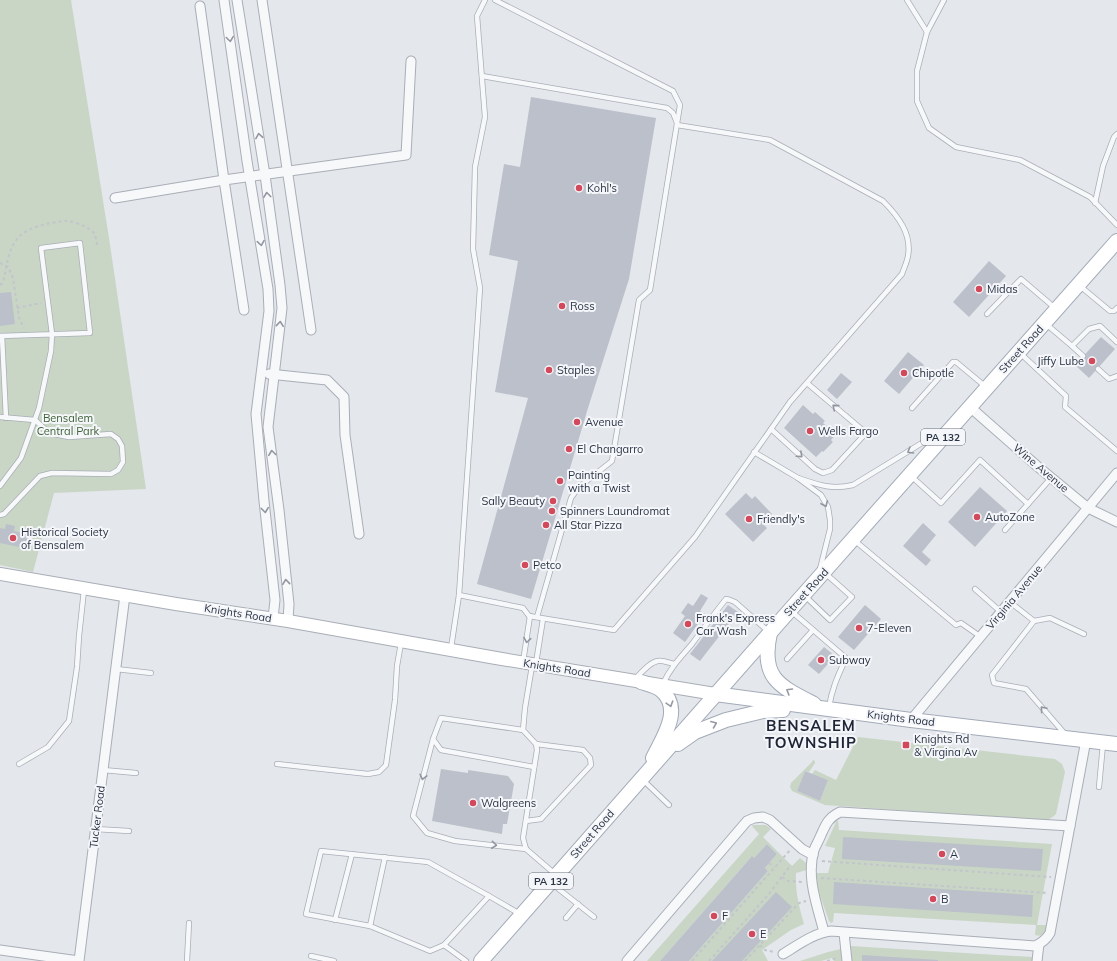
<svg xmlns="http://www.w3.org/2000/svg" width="1117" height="961" viewBox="0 0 1117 961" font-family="Mulish,sans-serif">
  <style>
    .green { fill: #c9d6c5 }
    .building { fill: #bbc0ca }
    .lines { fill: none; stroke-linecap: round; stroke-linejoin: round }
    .service-casing { stroke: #a9aeb7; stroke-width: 6 }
    .minor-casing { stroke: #a9aeb7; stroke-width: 11 }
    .secondary-casing { stroke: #a9aeb7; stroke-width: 14 }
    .primary-casing { stroke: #a3abb8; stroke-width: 16 }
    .path { stroke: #c2c5cb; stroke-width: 2; stroke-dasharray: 3 3; stroke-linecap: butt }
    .service { stroke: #f7f8fa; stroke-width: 4.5 }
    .minor { stroke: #f7f8fa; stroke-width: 9 }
    .secondary { stroke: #fff; stroke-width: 12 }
    .primary { stroke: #fff; stroke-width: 14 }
    .oneway { stroke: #9196a0 }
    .oneway2 { stroke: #959aa2 }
    .poi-dot { fill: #d1495b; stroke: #f4f6f9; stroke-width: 1.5 }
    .labels { text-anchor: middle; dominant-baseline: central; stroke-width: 4; stroke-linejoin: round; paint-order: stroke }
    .shield { fill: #f4f6f9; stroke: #676e7b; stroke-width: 1 }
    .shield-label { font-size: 10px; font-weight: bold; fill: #2b3445 }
    .poi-label { font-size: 11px; fill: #2b3445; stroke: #f4f6f9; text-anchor: start }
    .street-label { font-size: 11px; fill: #2b3445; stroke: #f4f6f9 }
    .park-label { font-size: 11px; fill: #3f6138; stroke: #f4f6f9 }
    .district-label { font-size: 15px; font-weight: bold; letter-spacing: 1px; fill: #1d2536; stroke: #f4f6f9 }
  </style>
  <rect width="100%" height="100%" fill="#e4e7ec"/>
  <g class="green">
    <polygon points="0,0 71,0 109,238 146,489 54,493 33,572 0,565"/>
    <path d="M858,737L1055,759L1062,764L1065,772L1056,814C1051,819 1048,820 1041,820L825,805L792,791L790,787L791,783L812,762L813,760L815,761V763L809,772L805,771L797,791L820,801L828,780L812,774L815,770L836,780Z"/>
    <path d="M838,820L839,830L1052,844L1037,925H1047C1045,934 1045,937 1035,935L1036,925L834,913L833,922L831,923L829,921L817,887V873H828L835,848L825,846L836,822Z"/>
    <path d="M753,825H766L771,829L763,837L792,866L800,858L806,863L807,870L796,873C795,890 799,907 804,924L791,930L762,950L768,961H689L768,871L765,868L777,854L767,844L754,858L751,857L660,961H647L759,834L752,826Z"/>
    <polygon points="850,946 1032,957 1033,961 849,961 848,948"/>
    <polygon points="841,949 843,961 834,961 832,958 821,961 800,961 828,952"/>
  </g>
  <g class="building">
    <polygon points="531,97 656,118 629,279 588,408 531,599 477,584 528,398 495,392 518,261 489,255 504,164 520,167"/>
    <polygon points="989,261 1006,276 969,317 953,302"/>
    <polygon points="11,292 15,324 0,326 0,293"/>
    <polygon points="1101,337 1115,349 1089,378 1075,365"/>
    <polygon points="908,352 924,365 899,394 884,381"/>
    <polygon points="841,373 852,382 837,399 827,390"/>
    <polygon points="803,405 813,414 815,412 825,421 823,423 836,434 831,440 833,442 823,452 822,451 816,457 784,428"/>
    <polygon points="980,487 1007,511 975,547 948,522"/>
    <polygon points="746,493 752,499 755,496 772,514 763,524 767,528 753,542 725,514"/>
    <polygon points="923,523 936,535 922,552 931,560 926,566 903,546"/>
    <polygon points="6,524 15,526 14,531 28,534 24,548 0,543 0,528 5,529"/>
    <polygon points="701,594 708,598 700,611 705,614 685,642 673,633 685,616 681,613 688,603 693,606"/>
    <polygon points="728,605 738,612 700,661 690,654"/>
    <polygon points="865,605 881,619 854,650 838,637"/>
    <polygon points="824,647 835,656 819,674 808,665"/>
    <polygon points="441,769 468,773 468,770 508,776 514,784 507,824 503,824 502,834 432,821"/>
    <polygon points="805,771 828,780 820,801 797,791"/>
    <polygon points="843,837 1043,849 1041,871 842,859"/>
    <polygon points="767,844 777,854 765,868 768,871 689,961 660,961 752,856 754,858"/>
    <polygon points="834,882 1033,895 1032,917 833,904"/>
    <polygon points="776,892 792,907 742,961 712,961"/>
    <polygon points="862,955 938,960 938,961 862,961"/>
  </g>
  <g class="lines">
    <defs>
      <g id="service">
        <polyline points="495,0 673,91 680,105 650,290 639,300 612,461 579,487 571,498 537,617"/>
        <polyline points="907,0 927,32"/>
        <polyline points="944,0 927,32 917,71 917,101 929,128 956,147 1020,160 1090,197 1117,225"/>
        <polyline points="482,76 667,108 673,113 677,123"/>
        <polyline points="1095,203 1103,166 1114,137 1117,134"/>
        <polyline points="1080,286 1110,311 1114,311 1117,308"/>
        <polyline points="987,314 1021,279 1055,308"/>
        <polyline points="1046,324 1072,346"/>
        <path d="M0,336C30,335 60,334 90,333L80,243L41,248L52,334L51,351L39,408L21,458L0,486"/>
        <polyline points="2,336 6,418"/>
        <polyline points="1020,353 1066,396 1065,407 1117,451"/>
        <polyline points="1083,356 1072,346 1089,329 1100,326 1117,342"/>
        <polyline points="1098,369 1109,379 1117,376"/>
        <polyline points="912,408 953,362 956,362 986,387"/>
        <polyline points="0,417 35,420 49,433 69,437 111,434 118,439 122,446 123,462 118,470 111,474 52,473 40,476 4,514 0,515"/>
        <polyline points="771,429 815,469 823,473 832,470 866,433 807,383"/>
        <polyline points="754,452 798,478 821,495 828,507 830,520 830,529 820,569"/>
        <polyline points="911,476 941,503 980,460 1028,504 1051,478"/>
        <path d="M798,478C819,485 831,490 853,485L940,432"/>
        <polyline points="1005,530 1028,504"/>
        <polyline points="854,540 956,625 961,623 981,637"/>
        <polyline points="975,589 1001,612"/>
        <path d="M459,595L523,608L529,616L614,630L695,537L790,402L902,274C904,268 907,262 908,256C912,234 898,216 883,201L770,140L677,125"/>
        <polyline points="805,596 830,620 852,597 825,573"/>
        <polyline points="1010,602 1034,621 992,675 994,683 1026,689 1065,734"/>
        <path d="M791,611L846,658C838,676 832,688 829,707"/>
        <polyline points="1034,621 1050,618 1084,634"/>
        <polyline points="451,648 459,595 480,288 473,249 475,167 485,117 477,16 485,0"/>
        <polyline points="787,659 813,630"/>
        <polyline points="523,662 530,616"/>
        <polyline points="536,663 543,619"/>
        <polyline points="532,666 525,708 523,730 536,744 537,750 523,838 526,849 555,874"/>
        <polyline points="116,669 151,673"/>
        <path d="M635,679C641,673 650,662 658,661C663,660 669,663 674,664"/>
        <path d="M663,684C670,668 681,657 692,644C703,629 714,614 726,599L730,600L735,602L769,632"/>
        <polyline points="523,730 441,718 433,739 441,750 534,767"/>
        <polyline points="433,739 413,816 427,833 455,841 526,849"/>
        <polyline points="19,764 48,747 69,721 77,667 79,636 84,590"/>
        <polyline points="277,764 368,774 379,772 386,765 395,700 397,666 401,643"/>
        <polyline points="103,770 136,773"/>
        <polyline points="643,780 669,805"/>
        <polyline points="1099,787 1103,744"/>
        <polyline points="526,821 541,819 591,765 590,758 583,750 536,744"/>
        <polyline points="95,829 129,831"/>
        <polyline points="551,883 594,917"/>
        <polyline points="566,918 578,904"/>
        <polyline points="335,920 352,854"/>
        <polyline points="370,926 385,857"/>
        <polyline points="444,945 430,951 370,926 306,914 321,851 428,862 489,896 520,914"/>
        <polyline points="311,956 334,961"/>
        <polyline points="187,961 189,923"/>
        <polyline points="466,961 444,945 489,896"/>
      </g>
      <g id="minor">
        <polyline points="224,0 247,161 268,289 269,311 256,414 264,501 275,600 273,618"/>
        <polyline points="237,0 265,175 280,285 282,308 268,427 279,510 289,604 288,621"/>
        <polyline points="262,0 311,330"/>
        <polyline points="200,6 224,180 244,310"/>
        <polyline points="115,198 224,180 406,155 411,61"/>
        <polyline points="269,374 327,380 344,397 345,435 359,534"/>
        <polyline points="970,407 1037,466 1088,508 1117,522"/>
        <polyline points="911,720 1117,473"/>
        <path d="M824,932C817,905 806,877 814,850C816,845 819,840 821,835C826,824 828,818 840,812L1070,826"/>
        <polyline points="844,933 847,961"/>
        <polyline points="0,950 79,961 125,595"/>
        <path d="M783,954C798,945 814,933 831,931L1035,946C1042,943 1046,940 1050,933L1086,740"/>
        <polyline points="627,961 747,821 754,818 763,817 770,820 802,849 813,855"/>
        <polyline points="1037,961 1039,944"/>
      </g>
      <polyline id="secondary" points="0,574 176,604 288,621 496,658 715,694"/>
      <g id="primary">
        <path d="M770,633C760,678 779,686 814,704"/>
        <path d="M641,682C647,684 656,686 661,690C684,709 662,739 653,758"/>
        <polyline points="715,694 911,720 1117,744"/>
        <polyline points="678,744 695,732 726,720 763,711 783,710"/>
        <polyline points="481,961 790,610 1117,241"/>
      </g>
    </defs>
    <use href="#service" class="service-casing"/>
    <use href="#minor" class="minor-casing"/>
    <use href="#secondary" class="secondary-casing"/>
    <use href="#primary" class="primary-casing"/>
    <g class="path">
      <polyline points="0,263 8,267 13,278 19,318 24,328"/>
      <path d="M0,285L3,283C7,267 7,252 17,239C26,227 51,222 66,221C73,221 86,226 92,231C96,234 96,240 97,245"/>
      <polyline points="17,308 41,303"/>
      <polyline points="822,861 1051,877"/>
      <polyline points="769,863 774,867"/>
      <polyline points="782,877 788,881 802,882"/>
      <polyline points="821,878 1048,893"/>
      <polyline points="760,945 765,950 774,952"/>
      <polyline points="692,961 790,850"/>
      <polyline points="709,961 768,895 791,865"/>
      <polyline points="745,961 799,903 806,901"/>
      <polyline points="827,961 837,958"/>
    </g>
    <use href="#service" class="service"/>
    <use href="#minor" class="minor"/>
    <use href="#secondary" class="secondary"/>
    <use href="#primary" class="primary"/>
  </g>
  <defs><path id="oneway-chevron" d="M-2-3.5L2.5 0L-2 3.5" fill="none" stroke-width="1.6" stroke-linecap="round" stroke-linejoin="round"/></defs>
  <g class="oneway">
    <use href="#oneway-chevron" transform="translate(230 39) rotate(82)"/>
    <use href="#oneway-chevron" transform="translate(259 136) rotate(-99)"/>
    <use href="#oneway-chevron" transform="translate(267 195) rotate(-97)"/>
    <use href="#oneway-chevron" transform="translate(261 243) rotate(81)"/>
    <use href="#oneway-chevron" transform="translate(280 324) rotate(-84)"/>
    <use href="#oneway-chevron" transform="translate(835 407) rotate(-139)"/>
    <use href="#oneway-chevron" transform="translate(910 451) rotate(149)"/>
    <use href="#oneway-chevron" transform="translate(272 453) rotate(-97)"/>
    <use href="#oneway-chevron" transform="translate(800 455) rotate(42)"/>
    <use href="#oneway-chevron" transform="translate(825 504) rotate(65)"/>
    <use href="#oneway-chevron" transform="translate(265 510) rotate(83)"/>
    <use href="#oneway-chevron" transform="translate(286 582) rotate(-96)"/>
    <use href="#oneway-chevron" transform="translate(527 640) rotate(99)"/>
    <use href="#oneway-chevron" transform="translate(1043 709) rotate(-131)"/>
    <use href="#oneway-chevron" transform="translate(423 777) rotate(104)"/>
    <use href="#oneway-chevron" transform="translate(494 845) rotate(6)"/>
  </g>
  <g class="oneway2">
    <use href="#oneway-chevron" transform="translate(789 691) rotate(-149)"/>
    <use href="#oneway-chevron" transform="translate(670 704) rotate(73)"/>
    <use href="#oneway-chevron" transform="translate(714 724) rotate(-22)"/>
  </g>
  <g class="poi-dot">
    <circle cx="579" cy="188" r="4"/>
    <circle cx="979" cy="289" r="4"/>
    <circle cx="562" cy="306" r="4"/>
    <circle cx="1092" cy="361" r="4"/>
    <circle cx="549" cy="370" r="4"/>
    <circle cx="904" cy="373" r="4"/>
    <circle cx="577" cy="422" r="4"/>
    <circle cx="810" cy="431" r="4"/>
    <circle cx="569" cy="449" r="4"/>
    <circle cx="560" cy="481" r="4"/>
    <circle cx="553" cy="501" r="4"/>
    <circle cx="552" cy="511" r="4"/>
    <circle cx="977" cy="517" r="4"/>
    <circle cx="749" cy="519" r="4"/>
    <circle cx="546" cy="525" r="4"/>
    <circle cx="13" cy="538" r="4"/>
    <circle cx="525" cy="565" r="4"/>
    <circle cx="688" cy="624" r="4"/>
    <circle cx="859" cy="628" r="4"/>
    <circle cx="821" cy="660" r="4"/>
    <rect x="902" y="741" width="8" height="8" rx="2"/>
    <circle cx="473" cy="803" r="4"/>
    <circle cx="942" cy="854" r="4"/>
    <circle cx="933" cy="899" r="4"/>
    <circle cx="714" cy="916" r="4"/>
    <circle cx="752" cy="934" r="4"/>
  </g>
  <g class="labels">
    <g class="shield">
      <rect x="921" y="429" width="44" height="16" rx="3"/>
      <rect x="529" y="873" width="44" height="16" rx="3"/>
    </g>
    <g class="shield-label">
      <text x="943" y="437">PA 132</text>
      <text x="551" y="881">PA 132</text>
    </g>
    <g class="poi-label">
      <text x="587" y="188">Kohl's</text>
      <text x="987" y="289">Midas</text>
      <text x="570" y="306">Ross</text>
      <text x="1084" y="361" text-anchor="end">Jiffy Lube</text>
      <text x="557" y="370">Staples</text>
      <text x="912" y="373">Chipotle</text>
      <text x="585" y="422">Avenue</text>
      <text x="818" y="431">Wells Fargo</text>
      <text x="577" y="449">El Changarro</text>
      <text x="568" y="475">Painting<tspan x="568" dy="13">with a Twist</tspan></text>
      <text x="545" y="501" text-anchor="end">Sally Beauty</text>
      <text x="560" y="511">Spinners Laundromat</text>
      <text x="985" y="517">AutoZone</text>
      <text x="757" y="519">Friendly's</text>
      <text x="554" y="525">All Star Pizza</text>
      <text x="21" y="532">Historical Society<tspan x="21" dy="13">of Bensalem</tspan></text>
      <text x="533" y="565">Petco</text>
      <text x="696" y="618">Frank's Express<tspan x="696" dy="13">Car Wash</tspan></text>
      <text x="867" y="628">7-Eleven</text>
      <text x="829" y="660">Subway</text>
      <text x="914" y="739">Knights Rd<tspan x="914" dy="13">&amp; Virgina Av</tspan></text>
      <text x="481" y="803">Walgreens</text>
      <text x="950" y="854">A</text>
      <text x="941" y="899">B</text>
      <text x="722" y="916">F</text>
      <text x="760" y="934">E</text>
    </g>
    <g class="street-label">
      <text transform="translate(1021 349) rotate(-48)">Street Road</text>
      <text transform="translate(1041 468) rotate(40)">Wine Avenue</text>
      <text transform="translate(806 592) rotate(-48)">Street Road</text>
      <text transform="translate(1014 597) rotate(-50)">Virginia Avenue</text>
      <text transform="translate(238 613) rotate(9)">Knights Road</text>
      <text transform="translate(557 668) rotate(9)">Knights Road</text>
      <text transform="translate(901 718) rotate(7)">Knights Road</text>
      <text transform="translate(97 817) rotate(-83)">Tucker Road</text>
      <text transform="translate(592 834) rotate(-49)">Street Road</text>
    </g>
    <g class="park-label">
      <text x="68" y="418">Bensalem<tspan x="68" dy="13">Central Park</tspan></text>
    </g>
    <g class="district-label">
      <text x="811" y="725">BENSALEM<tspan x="811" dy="17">TOWNSHIP</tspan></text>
    </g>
  </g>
</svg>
